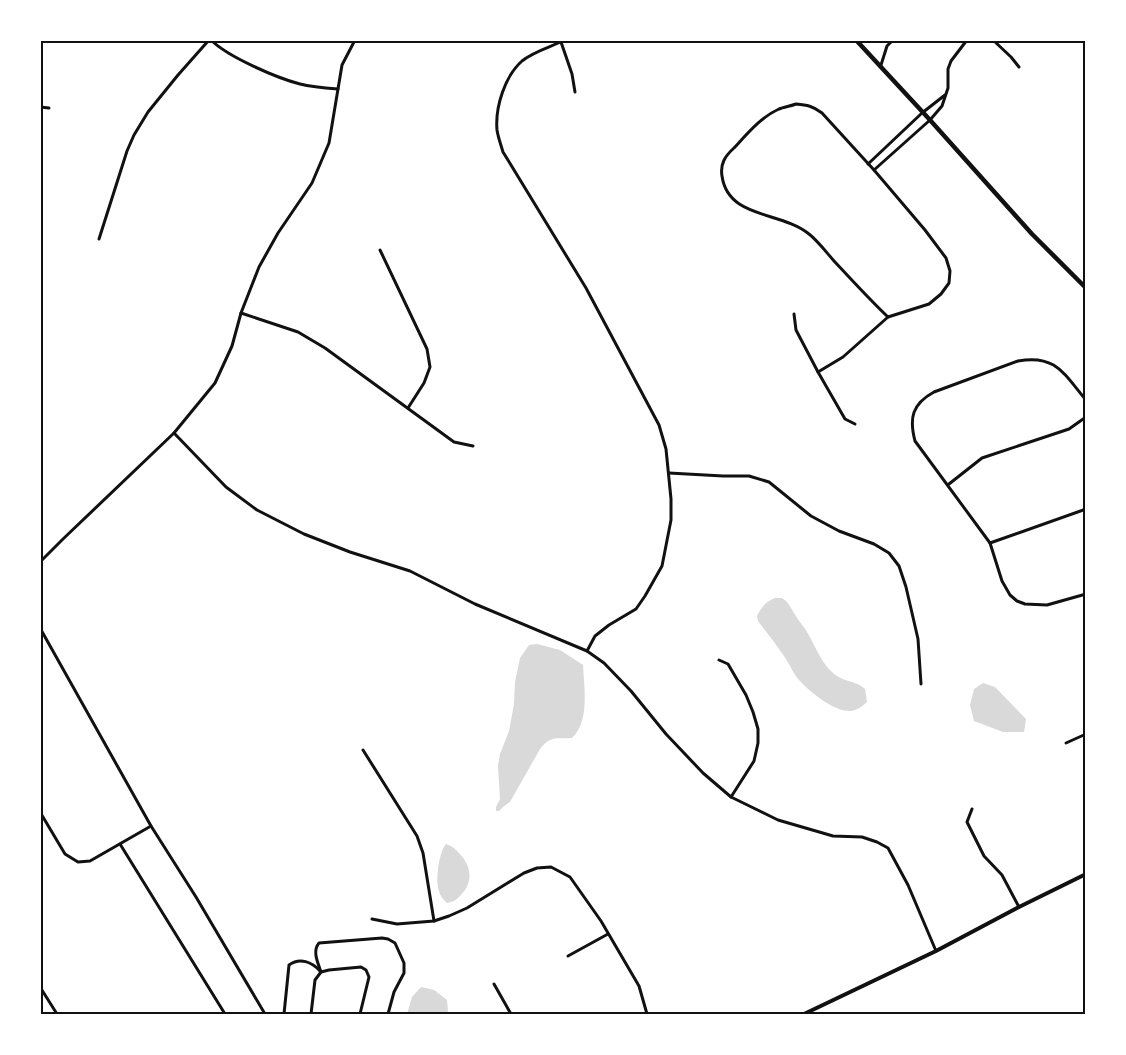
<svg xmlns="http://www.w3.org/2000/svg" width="1126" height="1055" viewBox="0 0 1126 1055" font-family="'PT Serif',serif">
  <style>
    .water { fill: #d9d9d9 }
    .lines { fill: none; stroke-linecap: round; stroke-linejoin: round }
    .minor { stroke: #111; stroke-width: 3 }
    .tertiary { stroke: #111; stroke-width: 4 }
    .secondary { stroke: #111; stroke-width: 4.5 }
    .neatline { fill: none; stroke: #111; stroke-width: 2 }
  </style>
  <rect width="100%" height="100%" fill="#fff"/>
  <g class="water">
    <path d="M775,598H782C789,602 791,609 796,616C799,622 804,626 807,632C815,645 820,661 832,672C841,682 856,680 865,689L867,702C863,706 857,710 851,711C834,712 810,692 799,680C793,673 789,663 784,656C776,644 767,633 758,621L757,616C761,608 766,601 775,598Z"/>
    <path d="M537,644L560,650L583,665C584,687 590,721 572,738C557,739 550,735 540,749L510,802L503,807L499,811H496V807L500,799L498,766L500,754L509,731L514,704L515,682L520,658L529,645Z"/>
    <polygon points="983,683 995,687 1026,719 1024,732 1003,732 974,721 970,705 974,689"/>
    <path d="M446,844C452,846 454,848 458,852C472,866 474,882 460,896C456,900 453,902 447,903C443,899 440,896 439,891C435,880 439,852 446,844Z"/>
    <polygon points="421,987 434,990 447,1000 448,1011 447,1014 407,1014 412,997"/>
  </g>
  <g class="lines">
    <g class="minor">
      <path d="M211,40C228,57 277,78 300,84C312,87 325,88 338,89"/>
      <path d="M565,40C551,47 534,51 522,61C505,76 495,107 497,130C498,137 501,145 503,152L586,288L659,425L666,449L671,499V520L662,566L645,596L636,609L609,625L595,636L587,651"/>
      <polyline points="993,40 1011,57 1019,67"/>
      <polyline points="561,42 572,74 575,92"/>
      <polyline points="881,65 887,46 893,40"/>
      <path d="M796,104C807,105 813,106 822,113L874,170L925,230L946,258L950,271L949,283L941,294L929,304L888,317C869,299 852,280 834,261C826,252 818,241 809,234C781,211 728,219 722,176C720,164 725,156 734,148C747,134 761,117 779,109C784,107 791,106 796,104Z"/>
      <polyline points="40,107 49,108"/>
      <polyline points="868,164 922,113 945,95"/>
      <polyline points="874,170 930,120 942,106 948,88 948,69 951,61 967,40"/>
      <polyline points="99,239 127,151 134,135 148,112 178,75 209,40"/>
      <polyline points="380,250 427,349 430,367 424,383 408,408"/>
      <polyline points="241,313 298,332 325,348 454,442 473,446"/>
      <polyline points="794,314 796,330 818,372 845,419 855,424"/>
      <polyline points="818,372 843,357 888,317"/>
      <path d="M1086,400C1064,374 1056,354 1018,361L934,392C912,404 909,418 915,441L990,543L1002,581L1010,595L1017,601L1025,604L1047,605L1086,594"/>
      <polyline points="174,433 226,487 257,510 304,534 350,552 410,571 475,604 587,651 604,663 631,691 666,734 703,773 731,797 778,820 833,836 862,837 877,842 888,848 908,885 936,951"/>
      <polyline points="669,473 723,476 749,476 769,482 811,516 839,531 874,544 889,553 899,566 906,587 918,639 921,684"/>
      <polyline points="949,484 982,458 1069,429 1086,417"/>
      <polyline points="990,543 1086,509"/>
      <polyline points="40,562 63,539 174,433 215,383 232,346 241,313 259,267 278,233 312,183 329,143 342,65 355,40"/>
      <polyline points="40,628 151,826 196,897 265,1014"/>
      <polyline points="719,660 728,664 746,695 753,712 758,729 758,743 754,761 731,797"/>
      <polyline points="1066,743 1086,734"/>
      <polyline points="363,750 417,836 423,853 434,921"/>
      <polyline points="972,809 967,822 984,856 1002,875 1019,907"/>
      <polyline points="40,812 65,854 78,862 90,861 151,826"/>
      <polyline points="120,844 225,1014"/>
      <polyline points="372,919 397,924 434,921 449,916 467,908 524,873 537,868 551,867 570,877 601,921 639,986 647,1014"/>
      <polyline points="568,956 608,934"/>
      <path d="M321,972C318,963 312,951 319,943L382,938L388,939L395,943L404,963V973L394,992L388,1014"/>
      <polyline points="494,984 511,1014"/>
      <polyline points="40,987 57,1014"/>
      <path d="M284,1014L289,965C300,957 312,962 320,971"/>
      <polyline points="311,1014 315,980 321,972 329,970 361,967 366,970 369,977 360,1014"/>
    </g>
    <polyline class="tertiary" points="804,1014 936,951 1019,907 1086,874"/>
    <polyline class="secondary" points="856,40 930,120 1032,234 1086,288"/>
  </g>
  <rect width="1126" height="1055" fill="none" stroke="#ffffff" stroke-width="84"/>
  <rect x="42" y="42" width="1042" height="971" class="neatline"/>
</svg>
